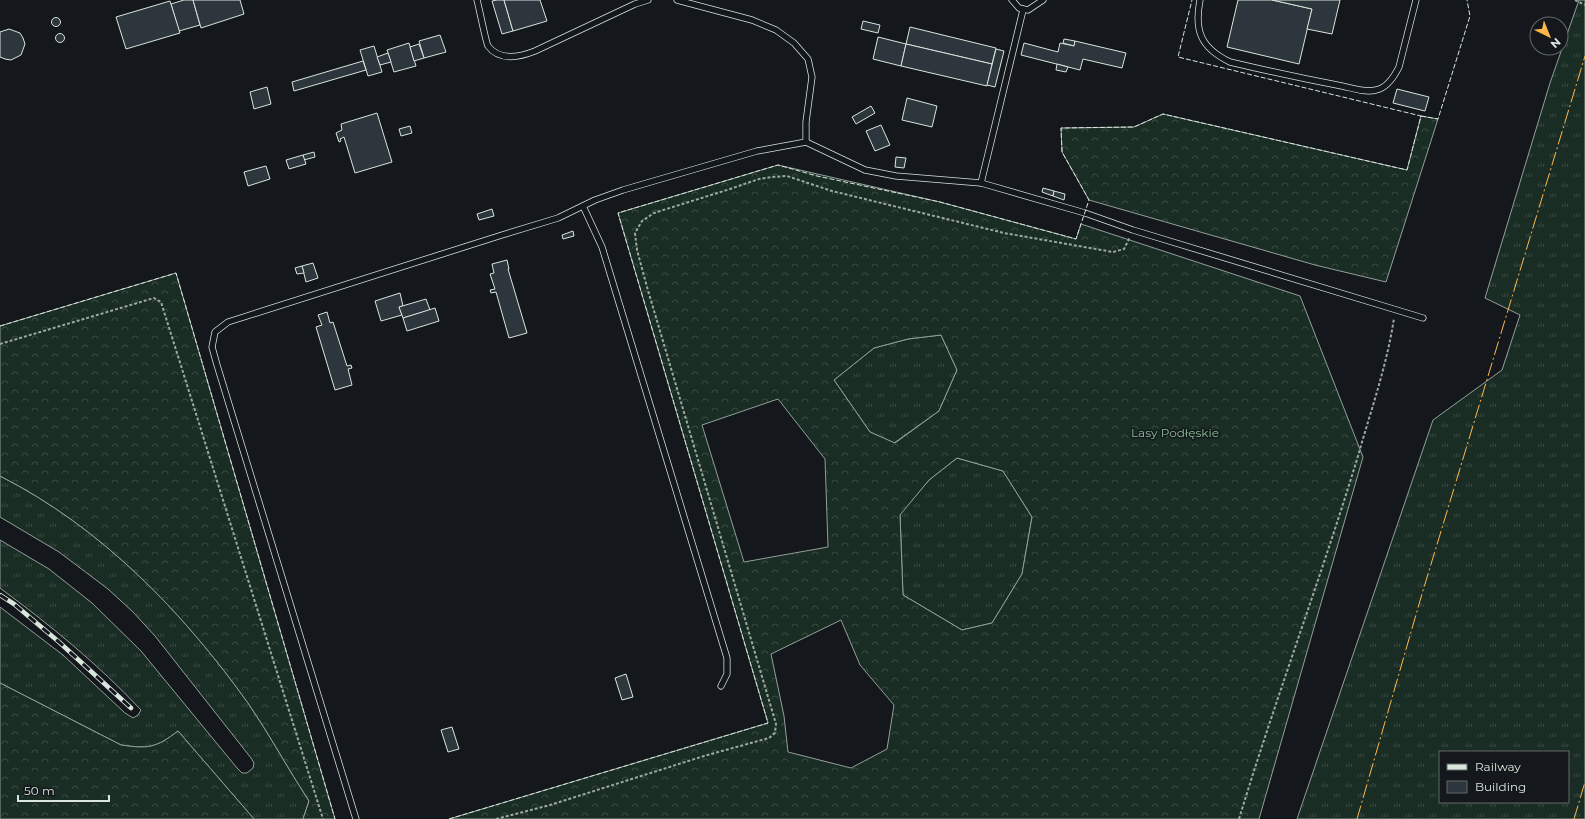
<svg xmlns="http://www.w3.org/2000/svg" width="1585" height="819" viewBox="0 0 1585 819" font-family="Montserrat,sans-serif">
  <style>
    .grass { fill: url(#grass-tufts); stroke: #939e99; fill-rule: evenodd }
    .forest { fill: url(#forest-crowns); stroke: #939e99; fill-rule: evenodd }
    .building { fill: #2c363c; stroke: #d8e6dc }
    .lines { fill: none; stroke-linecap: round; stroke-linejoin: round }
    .lane-casing { stroke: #d8e6dc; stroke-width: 7 }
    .path { stroke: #9da8a2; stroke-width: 2; stroke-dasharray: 3 2; stroke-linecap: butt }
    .lane { stroke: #14181c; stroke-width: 5.5 }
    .rail-casing { stroke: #d8e6dc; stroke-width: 4.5 }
    .rail { stroke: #14181c; stroke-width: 3; stroke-dasharray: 9; stroke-linecap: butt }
    .fence { stroke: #d8e6dc; stroke-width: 1; stroke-dasharray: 5 2; stroke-linecap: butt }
    .power { stroke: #ffb74d; stroke-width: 1; stroke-dasharray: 14 3 2 3; stroke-linecap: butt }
    .labels { text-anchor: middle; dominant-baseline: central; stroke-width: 3; stroke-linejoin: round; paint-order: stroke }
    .park-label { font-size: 12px; fill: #8ac095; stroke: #14181c }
  </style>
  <defs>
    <pattern id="grass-tufts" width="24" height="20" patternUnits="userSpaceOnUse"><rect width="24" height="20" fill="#1a2d24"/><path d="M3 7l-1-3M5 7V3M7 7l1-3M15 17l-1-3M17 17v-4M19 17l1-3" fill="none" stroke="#3b4b43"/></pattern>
    <pattern id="forest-crowns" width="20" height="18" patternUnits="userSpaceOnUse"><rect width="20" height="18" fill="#1a2d24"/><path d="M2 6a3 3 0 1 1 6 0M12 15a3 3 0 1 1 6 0" fill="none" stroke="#3b4b43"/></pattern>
  </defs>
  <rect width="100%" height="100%" fill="#14181c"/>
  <g class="grass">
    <path d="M1579,0H1585V819H1297L1433,420L1502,370L1520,315L1485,298L1550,83ZM1440,752H1568V802H1440Z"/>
    <polygon points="941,335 957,370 939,411 894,443 870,432 834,380 874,348 908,339"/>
    <polygon points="957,458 1003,471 1032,517 1022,574 992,623 962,630 903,595 900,514 929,480"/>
    <path d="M0,476C101,527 183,612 248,703C270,735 288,769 309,801L303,819H254L178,731C156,748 148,749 121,745L0,683V607L63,655L125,713L133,718L138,715L141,710C98,664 50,625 0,588V540L49,569L92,603L141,651L237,768L242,773H247L253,768L254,763L251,758L155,636L133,612L108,589L59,552L0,517Z"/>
  </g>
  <g class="forest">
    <polygon points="1163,114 1407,170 1421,116 1438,119 1386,282 1315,265 1089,200 1062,152 1061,128 1134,127"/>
    <path d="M778,165L940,202L1076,239L1081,224L1300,296L1363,457L1259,819H449L768,723L618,213ZM941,335L957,370L939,411L895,443L870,432L834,380L874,348L908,339ZM778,399L825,459L828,547L744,562L702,425ZM957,458L1003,471L1032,517L1022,574L992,623L962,630L903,595L900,515L929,480ZM841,620L860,665L894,705L887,749L851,768L788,752L784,716L771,654Z"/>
    <path d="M176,273L335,819H303L309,801C288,769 270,735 248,703C183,612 101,527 0,476V326Z"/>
    <path d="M0,683L121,745C148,749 156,748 178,731L254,819H0Z"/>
  </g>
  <g class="building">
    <polygon points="184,0 193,0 200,25 179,31 171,4"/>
    <polygon points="193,0 240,0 244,14 201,28"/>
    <polygon points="497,0 504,0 513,31 502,34 492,1"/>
    <polygon points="504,0 540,0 547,21 513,31"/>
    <polygon points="1238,0 1272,0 1312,9 1299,64 1227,47"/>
    <polygon points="1272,0 1340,0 1332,34 1307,29 1312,9"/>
    <polygon points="170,1 180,33 126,49 116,17"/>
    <circle cx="56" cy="22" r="4.5"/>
    <polygon points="863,21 880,25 878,33 861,29"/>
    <polygon points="910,27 996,48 992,64 906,44"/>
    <polygon points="9,29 20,33 23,38 25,44 21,55 11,60 5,59 0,57 0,32"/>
    <circle cx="60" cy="38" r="4.5"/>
    <polygon points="440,35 446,52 424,58 419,41"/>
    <polygon points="878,37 906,44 901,66 873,59"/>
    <polygon points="1064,39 1075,41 1074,46 1063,43"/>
    <polygon points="1075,41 1126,53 1122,68 1083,59 1080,70 1021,55 1024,43 1058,52 1060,43 1074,46"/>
    <polygon points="409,43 416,66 394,72 387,50"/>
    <polygon points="419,44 424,58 414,61 410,47"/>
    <polygon points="906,44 992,64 987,86 901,66"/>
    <polygon points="374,46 382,72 368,76 360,50"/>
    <polygon points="996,49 1004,51 995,87 987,85"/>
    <polygon points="388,53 391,62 380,65 377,57"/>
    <polygon points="363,61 366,70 294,91 292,82"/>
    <polygon points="1057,64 1068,67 1066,72 1056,70"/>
    <polygon points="267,87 271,104 254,109 250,92"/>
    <polygon points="1397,89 1429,97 1425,111 1393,103"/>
    <polygon points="907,98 937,106 932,127 902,120"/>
    <polygon points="871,106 875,113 856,124 852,117"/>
    <polygon points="377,113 392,162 355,173 344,137 340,139 341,141 339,142 336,133 342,130 341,124"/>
    <polygon points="881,125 890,145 875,151 866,131"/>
    <polygon points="410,126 412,133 401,136 399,129"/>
    <polygon points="314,152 315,157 304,160 303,155"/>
    <polygon points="303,155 306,164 289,169 286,160"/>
    <polygon points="896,157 906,158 904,168 895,167"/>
    <polygon points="266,166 270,179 248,186 244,172"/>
    <polygon points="1043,188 1054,191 1053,196 1042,192"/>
    <polygon points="1054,191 1065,194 1064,200 1053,196"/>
    <polygon points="492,209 494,216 479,220 477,214"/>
    <polygon points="573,231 574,236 563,239 562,235"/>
    <polygon points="507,260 509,269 508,269 527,333 509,338 496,292 491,293 490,290 495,289 490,274 494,273 492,264"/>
    <polygon points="313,263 318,278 306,282 302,266"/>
    <polygon points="302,266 304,273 297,274 295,268"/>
    <polygon points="400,293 403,306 399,307 402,315 381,321 375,301"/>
    <polygon points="426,299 430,310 403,318 399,307"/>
    <polygon points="435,308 439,321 407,331 403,318"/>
    <polygon points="327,312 330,323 333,322 347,366 351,365 352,368 348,369 352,385 335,390 316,327 322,325 318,315"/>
    <polygon points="626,674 633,697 622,700 615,678"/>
    <polygon points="452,727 459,749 448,752 441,730"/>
  </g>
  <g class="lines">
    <defs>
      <g id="lane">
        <path d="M477,0C479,7 486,43 488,46C500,62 520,57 535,51L635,4L648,0"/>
        <polyline points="1012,0 1019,8 1028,10 1043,0"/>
        <path d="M1200,0C1194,31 1201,48 1230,62C1268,71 1305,79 1342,86C1352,88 1365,93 1376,90C1387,88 1394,77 1399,67L1416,0"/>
        <polyline points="806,142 865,170 896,176 981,183 1085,213 1133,230 1423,318"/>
        <polyline points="981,183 1023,10"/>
        <polyline points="583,206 602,247 727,658 727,674 721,686"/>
        <polyline points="356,819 217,365 212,347 215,332 228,322 502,235 558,218 595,200 623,190 757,151 806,142 806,122 812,77 808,59 794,43 776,30 752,20 677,0"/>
      </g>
    </defs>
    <use href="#lane" class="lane-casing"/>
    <g class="path">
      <polyline points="1575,0 1585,5"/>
      <polyline points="0,344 154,298 161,302 323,819"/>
      <polyline points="496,819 550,805 704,756 769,738 775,733 776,724 647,287 637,250 635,233 642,221 654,213 730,189 759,179 772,177 787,176 832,191 1004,233 1113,252 1124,249 1130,237"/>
      <path d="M1239,819C1276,697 1321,578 1358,456C1371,410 1387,365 1394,318"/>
    </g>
    <use href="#lane" class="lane"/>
    <defs>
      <polyline id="rail" points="0,595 14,604 59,642 131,708"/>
    </defs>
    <use href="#rail" class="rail-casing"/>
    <use href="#rail" class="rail"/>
    <g class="fence">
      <polyline points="1421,116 1438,119 1470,16 1467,0"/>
      <polyline points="0,326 176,273 335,819"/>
      <polyline points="449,819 768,723 618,213 778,165 817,176 940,202 1076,239 1089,200 1062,152 1061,128 1134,127 1163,114 1407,170 1421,116 1178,57 1192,0"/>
    </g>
    <g class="power">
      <polyline points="1357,819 1422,594 1585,56"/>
      <polyline points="1574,819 1585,782"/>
    </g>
  </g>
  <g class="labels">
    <g class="park-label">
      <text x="1175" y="432">Lasy Podłęskie</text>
    </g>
  </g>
  <rect x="1439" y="751" width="130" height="52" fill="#14181c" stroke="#626a69"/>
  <rect x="1447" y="764" width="20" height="6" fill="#d8e6dc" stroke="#626a69"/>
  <text x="1475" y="771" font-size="12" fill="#d8e6dc">Railway</text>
  <rect x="1447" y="781" width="20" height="12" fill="#2c363c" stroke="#626a69"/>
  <text x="1475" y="791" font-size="12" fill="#d8e6dc">Building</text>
  <g transform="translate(1549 36) rotate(137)"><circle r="19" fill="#14181c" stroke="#626a69"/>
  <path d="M0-3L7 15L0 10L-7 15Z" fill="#ffb74d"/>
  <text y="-6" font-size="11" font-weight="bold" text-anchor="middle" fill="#d8e6dc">N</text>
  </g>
  <path d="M18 795v6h91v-6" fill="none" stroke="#d8e6dc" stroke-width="2"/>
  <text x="24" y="795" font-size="12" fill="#d8e6dc" stroke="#14181c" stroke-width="3" paint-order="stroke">50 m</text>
</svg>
